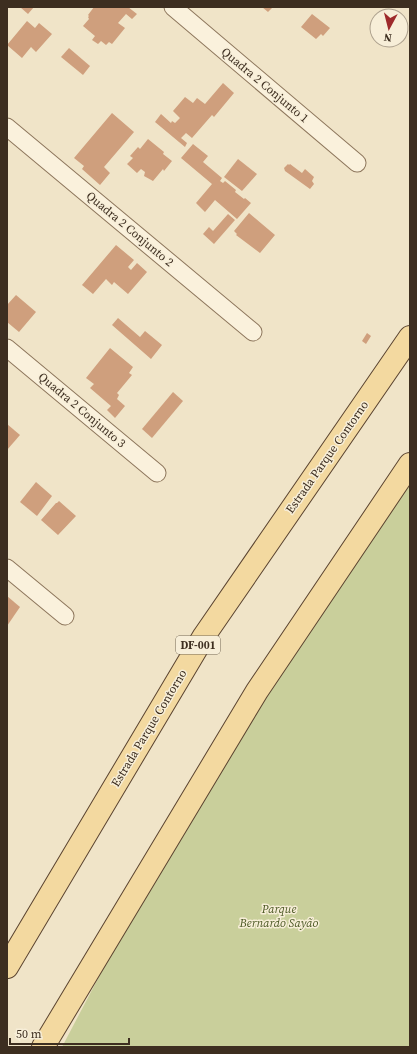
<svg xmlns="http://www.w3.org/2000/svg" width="417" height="1054" viewBox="0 0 417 1054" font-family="'Source Serif 4',serif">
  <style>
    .green { fill: #c9cf9b }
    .building { fill: #cf9f7d }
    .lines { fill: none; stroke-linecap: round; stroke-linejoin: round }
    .minor-casing { stroke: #8d765c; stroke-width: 19 }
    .primary-casing { stroke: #5b4430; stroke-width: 24 }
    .minor { stroke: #faf1dc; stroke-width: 17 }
    .primary { stroke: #f3d9a0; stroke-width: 22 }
    .labels { text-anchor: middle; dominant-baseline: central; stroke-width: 3; stroke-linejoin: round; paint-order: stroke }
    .shield { fill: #f7eed8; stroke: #756857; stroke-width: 1 }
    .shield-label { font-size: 11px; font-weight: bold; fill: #3d2e20 }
    .street-label { font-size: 12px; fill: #3d2e20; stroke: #f7eed8 }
    .park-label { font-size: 12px; font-style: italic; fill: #4d5a26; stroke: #f7eed8 }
  </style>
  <rect width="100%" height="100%" fill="#f0e4c8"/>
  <polygon class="green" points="410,476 410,1047 62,1047 195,794"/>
  <g class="building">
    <polygon points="20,7 34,7 28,14"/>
    <polygon points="94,7 128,7 137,14 132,19 126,14 118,23 125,28 112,44 109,42 106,45 101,41 98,44 92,40 95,36 83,26 89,19 88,17 89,16 88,15"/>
    <polygon points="262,7 273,7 268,12"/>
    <polygon points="312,14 330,28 323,36 321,34 316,39 301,27"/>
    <polygon points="27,21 35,28 39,23 52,34 36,52 31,47 22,58 7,45"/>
    <polygon points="69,48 90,66 83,75 61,57"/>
    <polygon points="223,83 234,93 214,117 212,115 192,138 186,133 181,138 187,143 185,147 155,122 161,114 171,123 172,121 175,123 180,118 173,111 185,97 193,103 197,98 205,104"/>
    <polygon points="112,113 134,132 104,167 110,173 100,185 82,169 84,166 74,158"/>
    <polygon points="148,139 164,152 163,154 172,161 164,171 163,169 153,181 144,176 145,172 141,169 137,173 127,164 133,158 130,156 138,147 140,149"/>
    <polygon points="193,144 208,156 203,162 222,178 220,181 223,183 225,181 236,190 235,192 244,199 245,198 251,203 237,219 215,200 205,212 196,203 212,184 181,158"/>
    <polygon points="238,159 257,174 242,191 224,177"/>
    <polygon points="288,164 289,165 290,164 302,173 305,169 314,177 312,181 314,184 310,189 285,171 284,168"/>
    <polygon points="249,213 275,235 260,253 236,235 237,234 234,231"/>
    <polygon points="228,214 235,220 214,244 203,234 209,227 213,231"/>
    <polygon points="116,245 134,260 128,267 131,270 137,263 147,272 128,294 114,282 112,285 106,279 93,294 82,285"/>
    <polygon points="16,295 36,312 19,332 7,322 7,305"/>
    <polygon points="118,318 140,337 145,331 162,345 151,359 112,325"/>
    <polygon points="367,333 371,336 366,344 362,341"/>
    <polygon points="110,348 133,367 129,373 132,375 117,393 119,395 117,399 125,406 115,418 107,410 111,406 90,388 94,384 86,378"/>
    <polygon points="173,392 183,401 152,438 142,429"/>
    <polygon points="7,424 20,435 7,450"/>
    <polygon points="36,482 52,496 37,516 20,502"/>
    <polygon points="59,501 76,516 58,535 41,520 56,503 57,503"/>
    <polygon points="7,596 20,607 7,626"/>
  </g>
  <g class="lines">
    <defs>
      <g id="minor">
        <polyline points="173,7 357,163"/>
        <polyline points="7,127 253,332"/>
        <polyline points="7,348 157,473"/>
        <polyline points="7,568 65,616"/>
      </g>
      <g id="primary">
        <polyline points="7,967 204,636 410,337"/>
        <polyline points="43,1047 257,691 410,464"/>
      </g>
    </defs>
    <use href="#minor" class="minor-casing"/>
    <use href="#primary" class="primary-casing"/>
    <use href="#minor" class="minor"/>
    <use href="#primary" class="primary"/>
  </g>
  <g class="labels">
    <rect class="shield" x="176" y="636" width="44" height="18" rx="3"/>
    <g class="shield-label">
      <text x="198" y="645">DF-001</text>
    </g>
    <g class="street-label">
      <text transform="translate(265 85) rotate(40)">Quadra 2 Conjunto 1</text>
      <text transform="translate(130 229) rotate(40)">Quadra 2 Conjunto 2</text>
      <text transform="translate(82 410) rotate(40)">Quadra 2 Conjunto 3</text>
      <text transform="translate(327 457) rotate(-55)">Estrada Parque Contorno</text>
      <text transform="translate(149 728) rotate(-59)">Estrada Parque Contorno</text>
    </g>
    <g class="park-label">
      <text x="279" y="909">Parque<tspan x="279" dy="14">Bernardo Sayão</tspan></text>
    </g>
  </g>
  <rect width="417" height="1054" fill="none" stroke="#3d2e20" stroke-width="16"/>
  <g transform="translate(389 28) rotate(187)"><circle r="19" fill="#f7eed8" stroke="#ada18e"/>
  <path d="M0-3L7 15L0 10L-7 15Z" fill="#9e2a2b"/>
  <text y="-6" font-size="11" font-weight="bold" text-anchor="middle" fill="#3d2e20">N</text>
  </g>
  <path d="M10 1038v6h119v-6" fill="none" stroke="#3d2e20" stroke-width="2"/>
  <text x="16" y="1038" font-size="12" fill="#3d2e20" stroke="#f7eed8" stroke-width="3" paint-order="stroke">50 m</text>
</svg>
